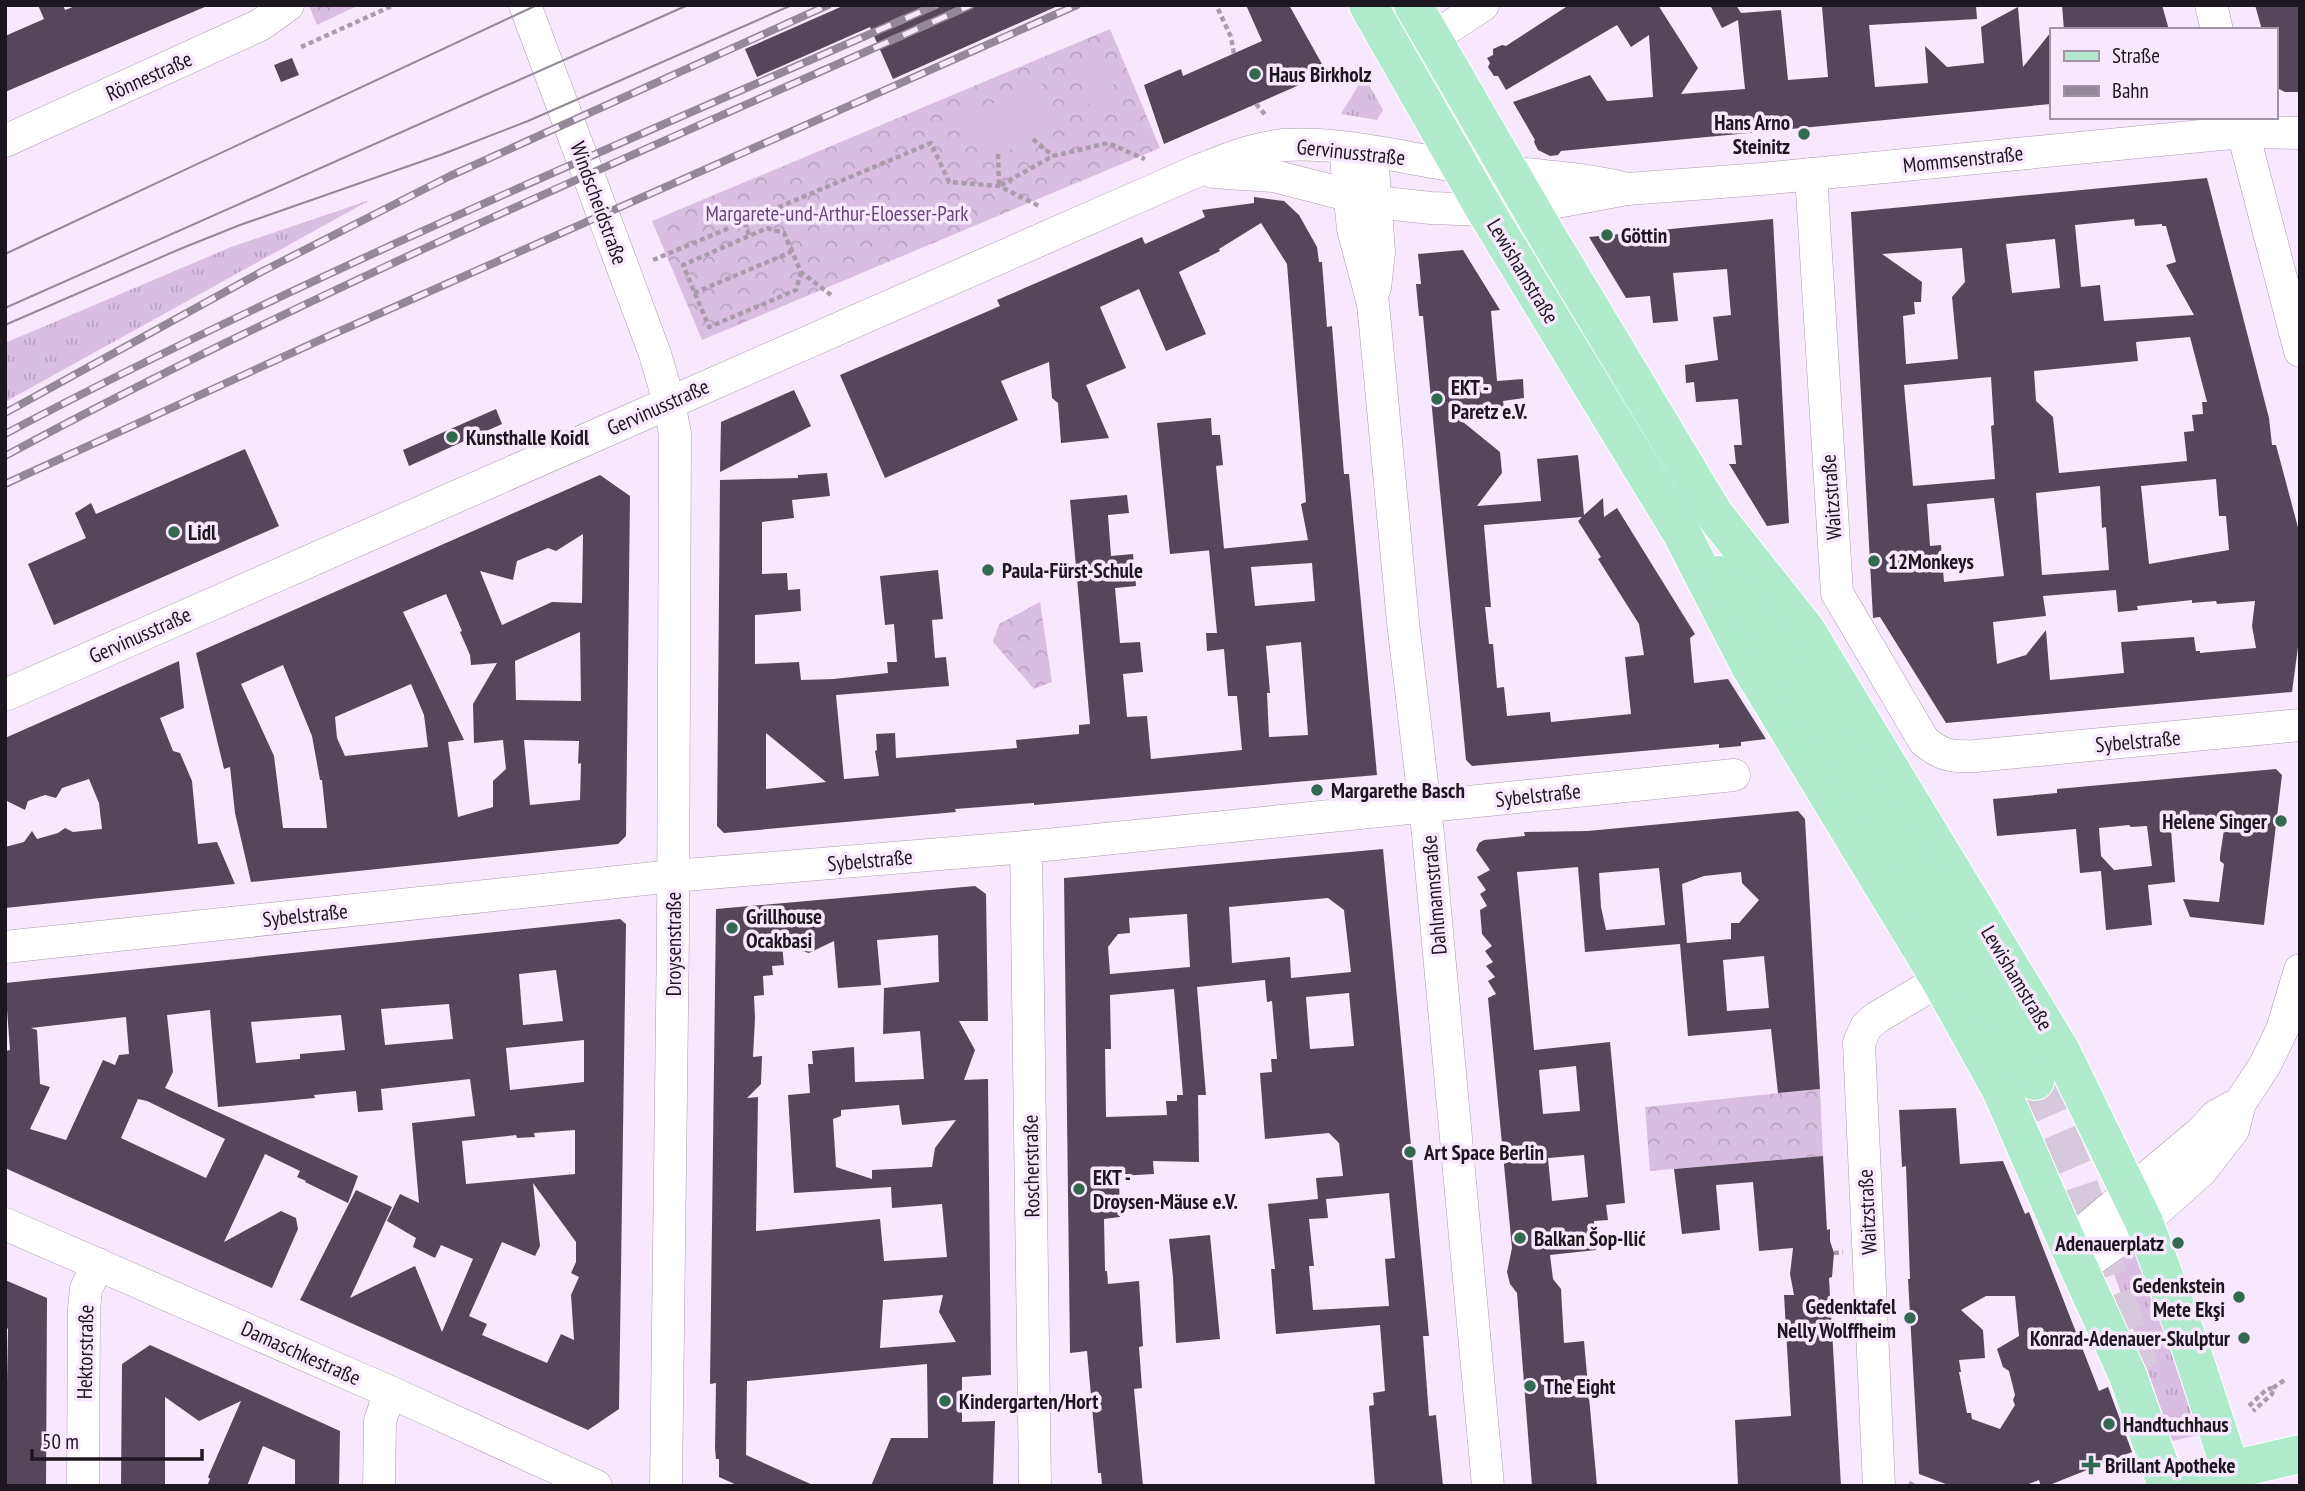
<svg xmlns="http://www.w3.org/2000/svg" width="2305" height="1491" viewBox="0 0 2305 1491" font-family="'PT Sans Narrow',sans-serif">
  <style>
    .grass { fill: url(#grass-tufts) }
    .forest { fill: url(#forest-crowns) }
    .garden { fill: #dabde3 }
    .building { fill: #554759; fill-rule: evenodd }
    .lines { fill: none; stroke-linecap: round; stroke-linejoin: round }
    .major-tunnel { stroke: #d7c9dc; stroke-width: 38; stroke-dasharray: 38 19; stroke-linecap: butt }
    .minor-casing { stroke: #aa9baf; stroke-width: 33 }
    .major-casing { stroke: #fff; stroke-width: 40 }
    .path { stroke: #a89cac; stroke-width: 4.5; stroke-dasharray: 5 3.5; stroke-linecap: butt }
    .minor { stroke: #fff; stroke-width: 32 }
    .major { stroke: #b1ebce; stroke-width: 38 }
    .tram { stroke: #938897; stroke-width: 2 }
    .rail-casing { stroke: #938897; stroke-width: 8 }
    .rail { stroke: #f8e8fe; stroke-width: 5; stroke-dasharray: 16; stroke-linecap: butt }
    .poi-dot { fill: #33694f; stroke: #f8e8fe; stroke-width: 2.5 }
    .labels { text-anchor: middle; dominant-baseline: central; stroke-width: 7; stroke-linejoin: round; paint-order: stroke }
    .poi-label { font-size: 21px; font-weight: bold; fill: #1c171e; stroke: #f8e8fe; text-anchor: start }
    .street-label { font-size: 21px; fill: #1c171e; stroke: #f8e8fe }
    .park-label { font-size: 21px; fill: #6d447a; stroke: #f8e8fe }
  </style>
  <defs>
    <pattern id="grass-tufts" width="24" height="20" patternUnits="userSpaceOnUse" patternTransform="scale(1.75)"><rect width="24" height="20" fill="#dabde3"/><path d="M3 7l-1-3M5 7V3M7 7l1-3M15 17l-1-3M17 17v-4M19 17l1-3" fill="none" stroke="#baa2c2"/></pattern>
    <pattern id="forest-crowns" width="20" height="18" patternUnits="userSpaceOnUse" patternTransform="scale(1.75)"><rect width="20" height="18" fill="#dabde3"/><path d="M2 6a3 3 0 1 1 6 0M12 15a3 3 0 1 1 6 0" fill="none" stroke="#baa2c2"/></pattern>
  </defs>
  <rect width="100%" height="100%" fill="#f8e8fe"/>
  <g class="grass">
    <polygon points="1364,76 1383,110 1377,120 1341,114"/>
    <polygon points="370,200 5,402 5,343 231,247"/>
    <polygon points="2133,1246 2202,1434 2172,1441 2110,1262"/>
  </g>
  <g class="forest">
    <polygon points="311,5 359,5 317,25 310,8"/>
    <polygon points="1110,29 1160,148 702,340 652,221"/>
    <polygon points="1040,602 1052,682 1034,689 993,642 999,624"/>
    <polygon points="1820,1089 1823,1156 1650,1171 1645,1107"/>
  </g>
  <g class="garden">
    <polygon points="1083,65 1119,72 1102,110 1093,114 1074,69"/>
    <polygon points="1041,83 1060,128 983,161 963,116"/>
  </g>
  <g class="building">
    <polygon points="38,5 63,5 65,10 78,5 207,6 5,92 5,36 44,19"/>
    <polygon points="845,5 1060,5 893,79 870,27 757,77 745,49"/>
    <polygon points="1246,5 1289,5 1327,73 1164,144 1144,85 1181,69 1183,76 1262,41"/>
    <polygon points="1569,5 1658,5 1698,68 1681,94 1745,89 1738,20 1722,28 1710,5 1736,5 1741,13 1781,10 1788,80 1828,77 1822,7 1976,5 1977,19 1869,25 1875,87 1928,83 1925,46 1947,67 1984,63 1981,27 2018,7 2023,67 2051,32 2051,104 1561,151 1558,155 1550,156 1538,150 1534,142 1535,140 1513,102 1590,75 1607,101 1653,97 1649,35 1631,47 1617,25 1506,90 1498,76 1494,76 1488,67 1490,63 1487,58 1493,55 1493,49 1502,45 1506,46"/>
    <polygon points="2062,5 2162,5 2169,30 2116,30 2115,27 2064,30"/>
    <polygon points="2255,5 2300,5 2300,92 2285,92 2277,88 2275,30 2262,30"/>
    <polygon points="292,58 299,75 281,82 274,65"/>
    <path d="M2207,178L2269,418L2272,445H2276L2300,535V632L2292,692L1946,723L1880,617L1873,618L1851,212ZM2134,219L2135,226L2162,224V226H2166L2176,262L2166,265L2194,315L2104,321L2100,285L2081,287L2075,225ZM2055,239L2060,288L2012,293L2006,244ZM1962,248L1965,282L1952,297L1958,359L1906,364L1903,316L1915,314L1914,302H1921L1922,282L1882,254ZM2190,337L2207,402H2202L2203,414L2192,415L2194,431L2184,432L2187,461L2059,473L2053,417L2036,401L2034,371L2138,361L2136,342ZM1991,377L1994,425L1991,426L1995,479L1913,486L1904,385ZM2216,479L2219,516H2226L2229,550L2149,564L2141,486ZM2100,486L2102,528L2106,527L2109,570L2042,575L2036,493ZM1994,498L2004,576L1944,582L1941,545L1930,546L1927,504ZM2116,590L2118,612L2138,610L2137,606L2192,600V603L2216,601L2217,604L2255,601L2252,626L2256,648L2200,653V651H2196L2194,637L2121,642L2124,673L2050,680L2046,630L2026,655L1997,664L1993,622L2046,616L2043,596Z"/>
    <path d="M1254,197L1284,201L1299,215L1317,247L1319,262H1322L1327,327L1332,326L1344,474H1349L1377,775L1034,805V803L955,809L956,812L724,833L717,826L720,480L798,478V475L827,473L830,496L792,500L794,518L762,522V574L787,573L788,590L800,589L801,611L755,615V664L799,662L801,680L834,679L888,673L887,662H897L894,624L885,625L880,576L938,570L943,619L932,620L935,658L946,657L949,686L836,695L844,779L879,776L875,751L877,750L876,734L895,733L896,758L1017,748L1016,740L1079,734V725L1090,724L1070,500L1127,495L1129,513L1108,515L1111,556L1133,554L1136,586L1115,588L1120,643L1140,642L1143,672L1123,674L1127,717L1147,716L1151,759L1242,750L1237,696H1228L1224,649L1207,651L1206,633H1217L1209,550L1308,540L1301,504L1306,502L1287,264L1261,223L1219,249L1220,251L1179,272L1206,334L1166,351L1139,289L1100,307L1126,368L1086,385L1109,438L1061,443L1058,403L1052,398L1049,362L1001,381L1018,420L885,478L840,375L1000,306L997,300L1142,237L1145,244L1205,217L1202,210L1254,203ZM1312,563L1315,601L1255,606L1251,567ZM1301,642L1308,735L1269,737L1267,693H1270L1266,646ZM766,733L826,782L766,789Z"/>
    <polygon points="1773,219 1789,523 1767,526 1729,464 1736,464 1734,445 1742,445 1738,399 1696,402 1694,382 1686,383 1685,365 1718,360 1713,317 1731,315 1727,269 1673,273 1678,321 1653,323 1650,296 1626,298 1589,237"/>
    <path d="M1463,250L1500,310L1491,311L1497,381L1523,379L1524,398L1503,401L1506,420L1463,422L1500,452L1502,473L1477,506L1541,501L1537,459L1578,455L1584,515L1603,498L1604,517L1617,508L1695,634L1690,638L1694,683L1728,679L1766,739L1741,742V746L1719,748V744L1699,746L1472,766L1466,760L1423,316H1419L1416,284H1421L1418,254ZM1582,517L1578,521L1601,557L1598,559L1639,624L1644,655L1625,657L1631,714L1551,722L1550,712L1507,716L1504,687L1497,688L1493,644H1489L1485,607H1491L1484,525Z"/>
    <polygon points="794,390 811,426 720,472 721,422"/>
    <polygon points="496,409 502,424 409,466 403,450"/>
    <polygon points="1211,418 1212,435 1220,435 1223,465 1216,466 1224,549 1170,554 1157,423"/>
    <polygon points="245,449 279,526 54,625 28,564 86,538 75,513 91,503 96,514"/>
    <path d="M600,475L630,496L626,836L618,844L251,882L235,813L230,767L224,769L196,653ZM583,534L582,603L552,602L502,625L480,571L513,580L517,561L548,548L556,551ZM446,594L462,631L460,632L470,655L471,665L497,663L473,704L474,743L503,740L506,769L493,781V807L458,817L448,742L464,740L403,612ZM580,632L581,701L516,700L515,661ZM283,665L312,736L320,780H322L327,828H283L274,756L241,684ZM411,684L424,715L428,747L345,756L337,738L335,717ZM524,740L579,741L578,764L581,763L580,800L530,805Z"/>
    <polygon points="179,661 184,708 160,718 173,751 180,753 192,781 198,844 217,842 235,884 5,908 5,847 24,842 32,831 37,839 58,833 65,828 73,832 102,829 99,803 89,779 62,788 56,798 45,795 28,801 25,810 5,800 5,738"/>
    <path d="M2276,769L2282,775L2264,925L2190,917L2183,899L2219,902L2224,864L2220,861V856L2225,823L2171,829L2175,882L2148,885L2152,925L2106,930L2101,871L2080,873L2076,829L1997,836L1993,799L2057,793V789ZM2129,825L2131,827L2147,826L2152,866L2114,870L2101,856L2099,828Z"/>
    <path d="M1798,811L1805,819L1820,1089L1778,1093L1771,1029L1688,1036L1680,944L1585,952L1578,867L1517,872L1534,1050L1610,1042L1625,1203L1606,1205L1608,1220L1594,1221L1596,1250L1550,1255L1553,1279L1561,1289L1564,1343L1584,1341L1597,1486H1532L1517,1293L1510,1284L1507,1272L1512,1248L1488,998L1496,994L1488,981L1495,977L1486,966L1493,962L1485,951L1492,946L1482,934L1480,910L1487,906L1480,894L1486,890L1477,877L1490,870L1476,850L1479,843L1484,840L1525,836L1524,832L1588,831ZM1659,868L1665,925L1606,930L1601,907L1599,873ZM1741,872L1742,883L1759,900L1739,923H1731V939L1687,943L1682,884L1704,876ZM1764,956L1769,1008L1727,1011L1723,960ZM1576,1066L1580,1111L1543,1114L1539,1070ZM1584,1155L1588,1197L1552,1201L1548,1158Z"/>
    <path d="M1383,849L1429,1336H1423L1429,1416L1436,1415L1443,1486H1375L1369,1406L1374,1405L1373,1393L1385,1391L1380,1325L1276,1334L1271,1269H1275L1268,1204L1318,1199L1316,1178L1343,1176L1339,1143L1329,1133L1265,1139L1260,1073L1272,1072L1271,1059H1277L1272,1001L1267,1002L1265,980L1197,987L1206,1095H1198L1199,1162L1153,1161L1154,1174L1119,1176L1120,1217L1104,1219L1105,1271H1107L1108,1284L1139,1281L1143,1346L1139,1347L1142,1388L1134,1389L1143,1486H1102L1101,1473H1098L1087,1351L1070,1353L1064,878ZM1328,898L1344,910L1351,972L1291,978L1290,957L1232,963L1229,907ZM1187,914L1190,967L1110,974L1108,947L1118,934L1130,933L1129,918ZM1174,989L1183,1095H1177V1101H1166L1167,1115L1106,1117L1105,1049H1111L1110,995ZM1349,993L1354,1046L1310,1049L1306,997ZM1389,1193L1395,1258L1385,1259L1389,1306L1313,1310L1309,1266H1314L1309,1219L1328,1218L1326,1199Z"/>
    <path d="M975,886L986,894L988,1021H959L975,1050L964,1080L988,1079L991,1375L962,1377V1422L995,1421L993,1486H871L891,1438H928L927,1364L747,1381L746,1455L815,1486H739L719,1477V1459H716L715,1449L716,1383L710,1384L716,909ZM938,935L939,982L884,988L883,1034L920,1031L924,1079L855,1082L854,1047L812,1051L813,1064H808L810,1093L788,1095L794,1193L891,1187L892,1208L942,1204L947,1257L884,1261L880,1219L756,1231L758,1097L747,1098L761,1084L762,1056L753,1057L755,1018L754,996L764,995L763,976L773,975L772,966L784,965L782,945L809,953L834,941L838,988L881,985L877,940ZM899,1105L902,1125L956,1120L935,1148L932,1167L872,1170V1179L836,1167L833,1119L841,1116V1110ZM943,1295L939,1312L956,1342L880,1348L883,1300Z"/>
    <path d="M620,919L626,924L619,1409L588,1430L300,1300L356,1190L392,1207L350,1298L415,1266L442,1332L473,1259L441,1245L435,1258L413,1247L416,1238L387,1221L400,1194L419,1203L412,1123L475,1116L470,1079L381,1089L383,1110L358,1112L356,1091L314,1095L315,1098L218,1107L210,1010L167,1015L173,1072L165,1088L358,1176L348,1203L305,1182L306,1181L297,1177L300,1171L265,1154L224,1242L281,1211L296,1218L298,1229L272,1288L5,1168V1051L10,1050L5,983ZM556,970L563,1021L523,1025L519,974ZM449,1004L453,1039L385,1045L381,1009ZM341,1015L345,1050L300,1054V1059L256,1063L251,1022ZM126,1017L129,1054L119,1055L115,1065L103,1060L66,1140L30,1129L50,1087L40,1084L37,1030L31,1028ZM584,1040V1082L510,1090L506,1048ZM138,1099L147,1101L225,1139L206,1178L121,1138ZM575,1130V1174L466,1184L462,1141L516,1135L517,1138L535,1137L534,1133ZM533,1183L576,1242V1262L571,1273L579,1277L571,1295L574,1340L561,1334L547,1363L482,1335L487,1324L469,1316L502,1242L535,1256L540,1246Z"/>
    <path d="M1956,1108L1960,1164L2003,1161L2025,1214L2029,1212L2099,1391L2108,1387L2132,1452L2047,1486H2041L2039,1480L2023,1486H1951L1919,1474L1908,1279H1910L1906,1166L1902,1167L1899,1110ZM1986,1296H2015L2019,1336L1997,1349L2003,1367L2009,1371L2015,1395L2013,1400L2015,1405L2000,1429L1972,1419L1971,1413H1967L1959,1372H1961L1959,1360L1985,1358L1983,1330L1961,1310Z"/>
    <polygon points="1823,1156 1827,1230 1830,1229 1830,1241 1834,1253 1832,1277 1829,1278 1841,1486 1738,1486 1735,1420 1791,1416 1784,1295 1794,1295 1790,1274 1793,1248 1759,1251 1753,1182 1716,1185 1720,1230 1682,1234 1674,1169"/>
    <polygon points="1210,1235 1220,1339 1176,1343 1173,1277 1169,1239"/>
    <polygon points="5,1280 47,1298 46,1486 5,1486 8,1329 5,1326"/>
    <polygon points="150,1345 340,1431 339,1486 295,1486 295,1460 263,1446 247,1486 207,1486 210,1479 208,1477 241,1401 199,1421 165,1397 165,1486 121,1486 122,1364"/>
  </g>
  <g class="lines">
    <polyline class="major-tunnel" points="2035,1081 2075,1173 2140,1370"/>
    <defs>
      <g id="minor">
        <polyline points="525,5 655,354 669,402 675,434 673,934 666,1486"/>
        <polyline points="2211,5 2217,30"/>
        <polyline points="1431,39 1483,5"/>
        <polyline points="2239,117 2300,351"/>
        <polyline points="5,141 260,25 288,5"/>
        <polyline points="1345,148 1353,229 1373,304 1376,334 1403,622 1428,834 1488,1486"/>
        <polyline points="1372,153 1379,252 1375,288"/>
        <polyline points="1213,172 1274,176 1375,202 1431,208 1485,210 1530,207 1627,189 1761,179 2242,132 2300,133"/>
        <path d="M1811,174L1837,593L1924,741C1942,756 1952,757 1975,756L2300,725"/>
        <path d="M5,695L1197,171C1225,160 1253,148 1284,145C1340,141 1402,158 1458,166C1514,175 1571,175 1627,189"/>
        <polyline points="1026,847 1035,1486"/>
        <polyline points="5,947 673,876 1026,847 1734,775"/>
        <polyline points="5,1224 390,1392 596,1486"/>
        <polyline points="2068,1244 2200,1133 2216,1116 2240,1103"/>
        <polyline points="2079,1269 2144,1222 2202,1170 2233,1130 2240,1103 2265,1065 2282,1030 2300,970"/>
        <polyline points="83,1486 84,1309 86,1289 98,1264"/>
        <polyline points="379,1486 380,1421 390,1392"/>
        <polyline points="1879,1486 1859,1043 1866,1027 1876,1018 1940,980"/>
      </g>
      <g id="major">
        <polyline points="1368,5 1485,210 1682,534 1751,668 1940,980 2001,1090 2068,1244 2128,1376 2167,1486"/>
        <polyline points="1413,5 1544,231 1714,514 1806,630 2061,1051 2144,1222 2189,1343 2236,1486"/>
        <polyline points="1719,575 1754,614 1925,885 2035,1081"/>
        <polyline points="2192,1486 2231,1470 2300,1454"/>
      </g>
    </defs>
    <use href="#minor" class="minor-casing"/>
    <use href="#major" class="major-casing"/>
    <g class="path">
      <polyline points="1218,9 1231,37 1234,54"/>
      <polyline points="301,47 394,5"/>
      <polyline points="1256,104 1267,117"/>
      <polyline points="1033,139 1053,156"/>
      <polyline points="998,154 999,186 1053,156 1108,143 1145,159"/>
      <polyline points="745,222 749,236"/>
      <polyline points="653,260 931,143 949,182 999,186 1039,206"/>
      <polyline points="801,272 796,290 709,327 683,265 767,228 784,233 801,272 831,295"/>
      <polyline points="694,293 791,252"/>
      <polyline points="1834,1253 1843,1252"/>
      <polyline points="2273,1388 2286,1379"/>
      <polyline points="2249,1406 2267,1389 2273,1388 2272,1394 2253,1411"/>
      <polyline points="1909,1483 1915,1486"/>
    </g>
    <use href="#minor" class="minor"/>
    <use href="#major" class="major"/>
    <g class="tram">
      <polyline points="5,254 537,5"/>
      <polyline points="5,308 688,5"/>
      <polyline points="5,325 180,249 240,225 443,154 528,121 792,5"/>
    </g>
    <defs>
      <g id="rail">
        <polyline points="5,413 263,271 450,176 828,5"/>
        <path d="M5,434C307,274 623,143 936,5"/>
        <path d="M5,456C318,287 646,150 971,5"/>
        <polyline points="5,484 331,335 1077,5"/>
      </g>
    </defs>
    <use href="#rail" class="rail-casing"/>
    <use href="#rail" class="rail"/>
  </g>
  <g class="poi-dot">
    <circle cx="1255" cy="74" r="7"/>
    <circle cx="1804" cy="134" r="7"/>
    <circle cx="1607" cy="235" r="7"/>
    <circle cx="1437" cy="399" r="7"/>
    <circle cx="452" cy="437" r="7"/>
    <circle cx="174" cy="532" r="7"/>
    <circle cx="1874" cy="561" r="7"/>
    <circle cx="988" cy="570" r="7"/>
    <circle cx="1317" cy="790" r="7"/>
    <circle cx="2281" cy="821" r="7"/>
    <circle cx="732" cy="928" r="7"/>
    <circle cx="1410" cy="1152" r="7"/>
    <circle cx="1079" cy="1189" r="7"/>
    <circle cx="1520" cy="1238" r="7"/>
    <circle cx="2178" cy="1243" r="7"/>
    <circle cx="2239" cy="1297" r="7"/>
    <circle cx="1910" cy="1318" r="7"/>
    <circle cx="2244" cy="1338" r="7"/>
    <circle cx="1530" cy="1386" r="7"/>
    <circle cx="945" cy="1401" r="7"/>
    <circle cx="2109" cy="1424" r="7"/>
    <path d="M2087.5 1454.5h7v7h7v7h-7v7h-7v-7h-7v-7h7z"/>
  </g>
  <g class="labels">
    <g class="poi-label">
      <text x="1269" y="74">Haus Birkholz</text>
      <text x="1790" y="122" text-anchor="end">Hans Arno<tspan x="1790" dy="24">Steinitz</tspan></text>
      <text x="1621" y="235">Göttin</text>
      <text x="1451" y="387">EKT -<tspan x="1451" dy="24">Paretz e.V.</tspan></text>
      <text x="466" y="437">Kunsthalle Koidl</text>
      <text x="188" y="532">Lidl</text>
      <text x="1888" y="561">12Monkeys</text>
      <text x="1002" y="570">Paula-Fürst-Schule</text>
      <text x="1331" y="790">Margarethe Basch</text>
      <text x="2267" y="821" text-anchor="end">Helene Singer</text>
      <text x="746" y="916">Grillhouse<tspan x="746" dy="24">Ocakbasi</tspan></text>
      <text x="1424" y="1152">Art Space Berlin</text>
      <text x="1093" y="1177">EKT -<tspan x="1093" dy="24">Droysen-Mäuse e.V.</tspan></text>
      <text x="1534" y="1238">Balkan Šop-Ilić</text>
      <text x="2164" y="1243" text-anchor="end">Adenauerplatz</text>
      <text x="2225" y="1285" text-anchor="end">Gedenkstein<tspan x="2225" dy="24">Mete Ekşi</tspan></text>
      <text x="1896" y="1306" text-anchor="end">Gedenktafel<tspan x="1896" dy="24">Nelly Wolffheim</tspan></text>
      <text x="2230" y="1338" text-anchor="end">Konrad-Adenauer-Skulptur</text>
      <text x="1544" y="1386">The Eight</text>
      <text x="959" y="1401">Kindergarten/Hort</text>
      <text x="2123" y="1424">Handtuchhaus</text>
      <text x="2105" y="1465">Brillant Apotheke</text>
    </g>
    <g class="street-label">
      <text transform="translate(149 76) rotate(-24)">Rönnestraße</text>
      <text transform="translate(1351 152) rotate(6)">Gervinusstraße</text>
      <text transform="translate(1963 159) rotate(-6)">Mommsenstraße</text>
      <text transform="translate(599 203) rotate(70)">Windscheidstraße</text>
      <text transform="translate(1523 271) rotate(59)">Lewishamstraße</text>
      <text transform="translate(658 407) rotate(-24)">Gervinusstraße</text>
      <text transform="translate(1831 497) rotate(-94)">Waitzstraße</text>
      <text transform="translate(140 635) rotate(-24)">Gervinusstraße</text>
      <text transform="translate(2138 741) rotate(-5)">Sybelstraße</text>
      <text transform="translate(1538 795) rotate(-6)">Sybelstraße</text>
      <text transform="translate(870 860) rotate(-5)">Sybelstraße</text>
      <text transform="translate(1434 895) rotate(-95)">Dahlmannstraße</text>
      <text transform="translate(305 915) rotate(-6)">Sybelstraße</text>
      <text transform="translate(673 944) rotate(-90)">Droysenstraße</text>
      <text transform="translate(2017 978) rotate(59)">Lewishamstraße</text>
      <text transform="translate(1031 1166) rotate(-91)">Roscherstraße</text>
      <text transform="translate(1867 1212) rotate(-93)">Waitzstraße</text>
      <text transform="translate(85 1352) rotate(-89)">Hektorstraße</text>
      <text transform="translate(301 1353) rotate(24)">Damaschkestraße</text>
    </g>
    <g class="park-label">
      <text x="837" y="213">Margarete-und-Arthur-Eloesser-Park</text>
    </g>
  </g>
  <rect width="2305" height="1491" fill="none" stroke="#1c171e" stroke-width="14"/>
  <rect x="2050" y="28" width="228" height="91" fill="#f8e8fe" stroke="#a094a4" stroke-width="2"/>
  <rect x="2064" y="51" width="35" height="10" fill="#b1ebce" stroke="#a094a4" stroke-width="2"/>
  <text x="2112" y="63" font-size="21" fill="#1c171e">Straße</text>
  <rect x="2064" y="86" width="35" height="10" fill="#938897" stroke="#a094a4" stroke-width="2"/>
  <text x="2112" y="98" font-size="21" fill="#1c171e">Bahn</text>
  <path d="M32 1449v10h170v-10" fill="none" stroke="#1c171e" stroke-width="3.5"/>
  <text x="42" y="1449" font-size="21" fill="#1c171e" stroke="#f8e8fe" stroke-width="5" paint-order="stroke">50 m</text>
</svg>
